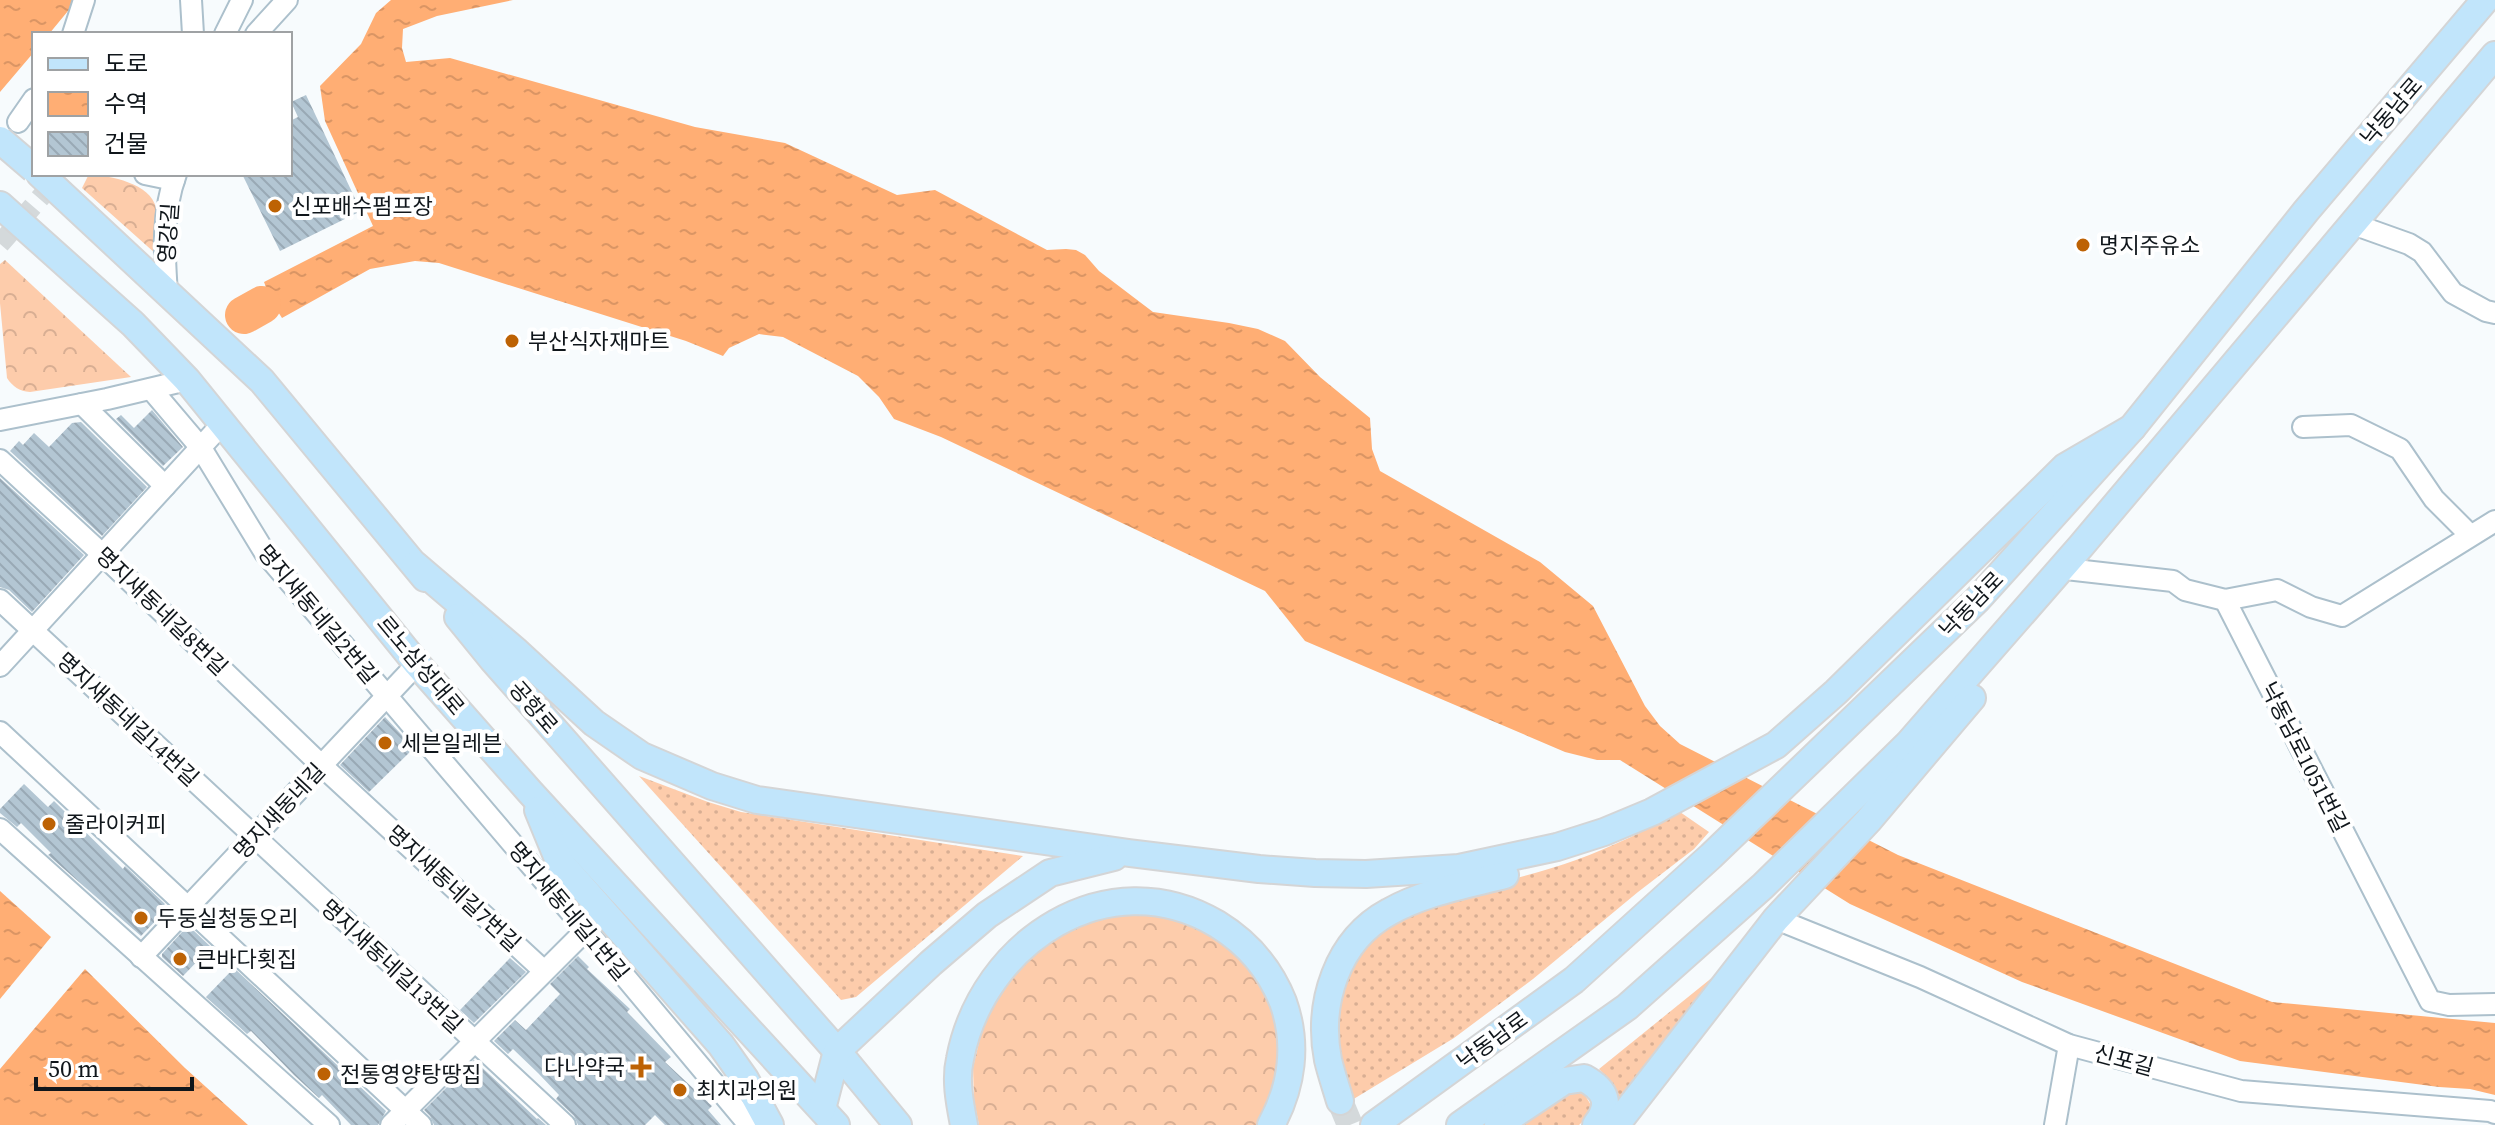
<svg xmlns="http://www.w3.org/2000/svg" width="2495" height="1125" viewBox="0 0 2495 1125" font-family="'Source Serif 4','Noto Sans KR',serif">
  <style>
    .grass { fill: url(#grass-dots) }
    .forest { fill: url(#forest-crowns) }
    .water { fill: url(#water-ripples) }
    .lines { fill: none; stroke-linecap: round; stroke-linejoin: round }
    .river { stroke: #ffae74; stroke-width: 38 }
    .building { fill: url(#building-back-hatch) }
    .minor-tunnel { stroke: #d4d9db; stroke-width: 20; stroke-dasharray: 20 10; stroke-linecap: butt }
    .major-tunnel { stroke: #d4d9db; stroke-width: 26; stroke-dasharray: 26 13; stroke-linecap: butt }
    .minor-casing { stroke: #acc0cc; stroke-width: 24 }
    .major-casing { stroke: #d4d5d6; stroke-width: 30 }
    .minor { stroke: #fff; stroke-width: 20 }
    .major { stroke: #c1e5fb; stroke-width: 26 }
    .major-bridge-casing { stroke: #d4d5d6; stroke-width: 30; stroke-linecap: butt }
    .major-bridge { stroke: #c1e5fb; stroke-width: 26 }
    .poi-dot { fill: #bd6204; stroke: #fff; stroke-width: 3 }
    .labels { text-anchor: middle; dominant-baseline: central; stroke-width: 8; stroke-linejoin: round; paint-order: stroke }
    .street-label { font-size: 22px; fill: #10161b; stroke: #fff }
    .poi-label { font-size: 22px; fill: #10161b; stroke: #fff; text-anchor: start }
  </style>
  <defs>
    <pattern id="grass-dots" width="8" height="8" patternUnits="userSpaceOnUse" patternTransform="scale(2)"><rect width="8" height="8" fill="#fdccab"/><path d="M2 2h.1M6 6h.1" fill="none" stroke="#d8ae93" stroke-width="1.8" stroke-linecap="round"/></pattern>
    <pattern id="forest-crowns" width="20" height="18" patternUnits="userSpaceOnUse" patternTransform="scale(2)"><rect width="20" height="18" fill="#fdccab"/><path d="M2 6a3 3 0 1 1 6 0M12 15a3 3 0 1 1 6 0" fill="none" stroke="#d8ae93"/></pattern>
    <pattern id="water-ripples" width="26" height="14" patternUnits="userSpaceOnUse" patternTransform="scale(2)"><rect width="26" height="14" fill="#ffae74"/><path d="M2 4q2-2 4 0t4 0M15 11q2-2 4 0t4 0" fill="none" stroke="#da9564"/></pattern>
    <pattern id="building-back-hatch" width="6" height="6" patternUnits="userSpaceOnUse" patternTransform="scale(2)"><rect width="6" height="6" fill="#b3c6d3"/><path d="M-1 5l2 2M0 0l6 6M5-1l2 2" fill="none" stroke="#99a9b5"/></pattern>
  </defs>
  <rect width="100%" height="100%" fill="#f7fbfd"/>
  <g class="grass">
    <polygon points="639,776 708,802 741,812 1023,856 856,997 841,1000"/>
    <path d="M1680,812L1709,832L1694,849L1638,892L1533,979L1454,1038L1352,1100C1343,1069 1329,1033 1337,1000C1360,901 1494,890 1576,860C1612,847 1646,830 1680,812Z"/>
    <polygon points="1724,968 1620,1104 1614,1085 1599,1069"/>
    <polygon points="1578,1092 1585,1095 1592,1107 1589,1116 1579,1125 1522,1125 1564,1097"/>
  </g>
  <g class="forest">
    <path d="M89,174C110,176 151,183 156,208C159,220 157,235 158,248L156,254L82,188Z"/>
    <path d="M5,260L131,377L30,392C19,391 13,387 7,378L0,303V264Z"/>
    <polygon points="1156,915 1181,919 1231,941 1270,997 1281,1037 1279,1081 1258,1125 979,1125 974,1100 973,1067 983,1026 1005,982 1047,942 1089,921 1109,916"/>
  </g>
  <g class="water">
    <polygon points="0,0 77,0 49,34 34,34 34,52 0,92"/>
    <polygon points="391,0 513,0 437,16 403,29 402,48 406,62 450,58 695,127 785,143 897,195 935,190 1047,250 1066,249 1076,250 1085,255 1099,271 1153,312 1229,323 1258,329 1285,341 1320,377 1370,418 1372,449 1380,471 1540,562 1593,606 1645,706 1660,726 1680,744 1898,855 2272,1002 2495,1023 2495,1095 2470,1089 2439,1087 2240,1061 2022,982 1850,904 1620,760 1597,760 1565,752 1305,641 1265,591 941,437 894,419 879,397 858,376 783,337 759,334 729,348 723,356 686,341 439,263 415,261 370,269 282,318 271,301 264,282 373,226 325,121 320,86 361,44 376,13"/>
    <polygon points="0,891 51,937 0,999"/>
    <polygon points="85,969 185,1068 248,1125 0,1125 0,1069"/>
  </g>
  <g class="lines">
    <polyline class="river" points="244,315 262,305"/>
  </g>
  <g class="building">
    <polygon points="306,95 361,211 280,251 242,174 290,174 290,121 298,117 291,102"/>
    <polygon points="152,410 183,447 163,466 116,419 121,415 134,428"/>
    <polygon points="81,422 147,487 102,536 10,451 19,441 23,445 34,433 49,447 72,423"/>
    <polygon points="0,478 84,555 32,612 9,590 0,587"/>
    <polygon points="385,717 414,748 369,792 340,765"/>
    <polygon points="24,784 48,807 54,801 123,869 125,866 165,904 160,909 164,912 141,936 48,855 51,853 21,823 17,827 0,813 0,809"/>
    <polygon points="193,930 211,947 183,976 162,957 162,954 182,932"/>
    <polygon points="578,956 589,967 587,969 630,1009 627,1012 671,1057 665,1062 712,1106 708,1110 721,1125 665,1125 655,1115 645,1125 578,1125 574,1116 556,1099 559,1095 538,1073 513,1049 508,1054 494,1041 515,1020 526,1030 560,994 550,984"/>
    <polygon points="510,958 526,972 474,1023 460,1010"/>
    <polygon points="234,968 386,1111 378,1125 351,1125 322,1095 319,1098 294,1075 251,1031 247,1034 206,997"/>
    <polygon points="474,1060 537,1119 538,1118 546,1125 434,1125 430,1116 424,1110"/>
  </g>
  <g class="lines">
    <polyline class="minor-tunnel" points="0,244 61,174"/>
    <polyline class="major-tunnel" points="1340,1101 1350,1125"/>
    <defs>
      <g id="minor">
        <polyline points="191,0 193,34"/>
        <polyline points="73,34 84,0"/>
        <polyline points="225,34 242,0"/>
        <polyline points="256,34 287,0"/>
        <polyline points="18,122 34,99"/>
        <polyline points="145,174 174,180"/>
        <polyline points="2353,224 2409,244 2422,252 2453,293 2486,311 2495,313"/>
        <path d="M167,293C164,253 162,212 176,174"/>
        <polyline points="151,389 201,448 265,553 586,930 749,1125"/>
        <polyline points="82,404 165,486"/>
        <polyline points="0,420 107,399 187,380"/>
        <polyline points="2303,427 2351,425 2400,449 2434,499 2470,535"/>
        <polyline points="0,460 102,554 321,765 544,971"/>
        <polyline points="2066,569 2173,581 2185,590 2225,600 2277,590 2311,607 2342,616 2495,521"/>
        <polyline points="0,600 565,1125"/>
        <polyline points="2225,600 2430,1001 2449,1005 2495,1004"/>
        <polyline points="0,666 223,423"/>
        <polyline points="0,732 421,1125"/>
        <polyline points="0,829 329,1125"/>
        <polyline points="1776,919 1920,977 2069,1045 2241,1091 2490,1111 2495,1113"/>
        <polyline points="141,957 417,664"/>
        <polyline points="391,1125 586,930"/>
        <polyline points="2055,1125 2069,1045"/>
      </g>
      <g id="major">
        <polyline points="40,174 262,381 425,578"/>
        <polyline points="0,205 133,324 187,380 417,664 530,792 836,1125"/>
        <polyline points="415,565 517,652 594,723 642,756 712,786 757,800 1129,853 1259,869 1315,873 1366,874 1459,868 1557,847 1604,832 1652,812 1776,745 1836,692 2065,467 2132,428"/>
        <polyline points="458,617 493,660 837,1051 898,1125"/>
        <polyline points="538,810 559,861 721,1045 745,1079 770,1125"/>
        <path d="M1340,1101C1336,1087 1331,1073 1328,1060C1317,1003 1337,940 1389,912C1424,892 1466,885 1505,875"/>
        <polyline points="822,1109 837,1051 931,963 987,915 1050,873 1114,857"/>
        <path d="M964,1125C960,1104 955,1080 960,1059C982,942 1108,859 1217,924C1248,943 1270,969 1283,1002C1298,1044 1292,1087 1271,1125"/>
        <polyline points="1374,1125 1574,980 1711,856 1977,600 2132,428 2306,211 2485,0"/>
        <polyline points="1460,1125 1627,1007 1763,886 1908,744 2081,546 2495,55"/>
        <path d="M1498,1125L1564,1081L1584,1078C1606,1090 1612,1104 1596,1125"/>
        <polyline points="1616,1125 1776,919 1868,821 1972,698"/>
      </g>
    </defs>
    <use href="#minor" class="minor-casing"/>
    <use href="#major" class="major-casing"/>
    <use href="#minor" class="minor"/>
    <use href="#major" class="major"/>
    <defs>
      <polyline id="major-bridge" points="0,140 34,169"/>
    </defs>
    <use href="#major-bridge" class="major-bridge-casing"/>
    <use href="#major-bridge" class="major-bridge"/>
  </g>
  <g class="poi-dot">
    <circle cx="275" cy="206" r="8"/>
    <circle cx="2083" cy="245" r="8"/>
    <circle cx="512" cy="341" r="8"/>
    <circle cx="385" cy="743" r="8"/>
    <circle cx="49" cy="824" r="8"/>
    <circle cx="141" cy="918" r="8"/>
    <circle cx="180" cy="959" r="8"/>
    <path d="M637 1055h8v8h8v8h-8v8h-8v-8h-8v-8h8z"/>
    <circle cx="324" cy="1074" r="8"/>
    <circle cx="680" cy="1090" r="8"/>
  </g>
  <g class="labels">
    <g class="street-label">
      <text transform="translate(2391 111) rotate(-49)">낙동남로</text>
      <text transform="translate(168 233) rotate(-86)">영강길</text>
      <text transform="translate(1971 604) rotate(-46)">낙동남로</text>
      <text transform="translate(162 611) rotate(44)">명지새동네길8번길</text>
      <text transform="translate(318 614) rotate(50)">명지새동네길2번길</text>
      <text transform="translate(421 665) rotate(50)">르노삼성대로</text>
      <text transform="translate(534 707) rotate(49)">공항로</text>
      <text transform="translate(128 719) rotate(43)">명지새동네길14번길</text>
      <text transform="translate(2305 757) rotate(63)">낙동남로1051번길</text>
      <text transform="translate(279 811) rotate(-47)">명지새동네길</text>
      <text transform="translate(454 888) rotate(43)">명지새동네길7번길</text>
      <text transform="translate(569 911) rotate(50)">명지새동네길1번길</text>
      <text transform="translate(392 966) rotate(43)">명지새동네길13번길</text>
      <text transform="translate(1492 1040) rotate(-36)">낙동남로</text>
      <text transform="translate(2124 1060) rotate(15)">신포길</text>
    </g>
    <g class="poi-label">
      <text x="291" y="206">신포배수펌프장</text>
      <text x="2099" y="245">명지주유소</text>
      <text x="528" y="341">부산식자재마트</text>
      <text x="401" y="743">세븐일레븐</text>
      <text x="65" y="824">줄라이커피</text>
      <text x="157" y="918">두둥실청둥오리</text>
      <text x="196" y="959">큰바다횟집</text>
      <text x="625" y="1067" text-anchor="end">다나약국</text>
      <text x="340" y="1074">전통영양탕땅집</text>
      <text x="696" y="1090">최치과의원</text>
    </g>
  </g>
  <rect x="32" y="32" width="260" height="144" fill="#ffffff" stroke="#9fa2a4" stroke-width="2"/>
  <rect x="48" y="58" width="40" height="12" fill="#c1e5fb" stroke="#9fa2a4" stroke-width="2"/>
  <text x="104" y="72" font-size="24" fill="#10161b">도로</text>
  <rect x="48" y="92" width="40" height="24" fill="url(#water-ripples)" stroke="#9fa2a4" stroke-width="2"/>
  <text x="104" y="112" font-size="24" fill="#10161b">수역</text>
  <rect x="48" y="132" width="40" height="24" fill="url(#building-back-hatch)" stroke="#9fa2a4" stroke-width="2"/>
  <text x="104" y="152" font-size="24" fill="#10161b">건물</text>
  <path d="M36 1077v12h156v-12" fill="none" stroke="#10161b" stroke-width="4"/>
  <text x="48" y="1077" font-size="24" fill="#10161b" stroke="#ffffff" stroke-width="6" paint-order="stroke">50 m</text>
</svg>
